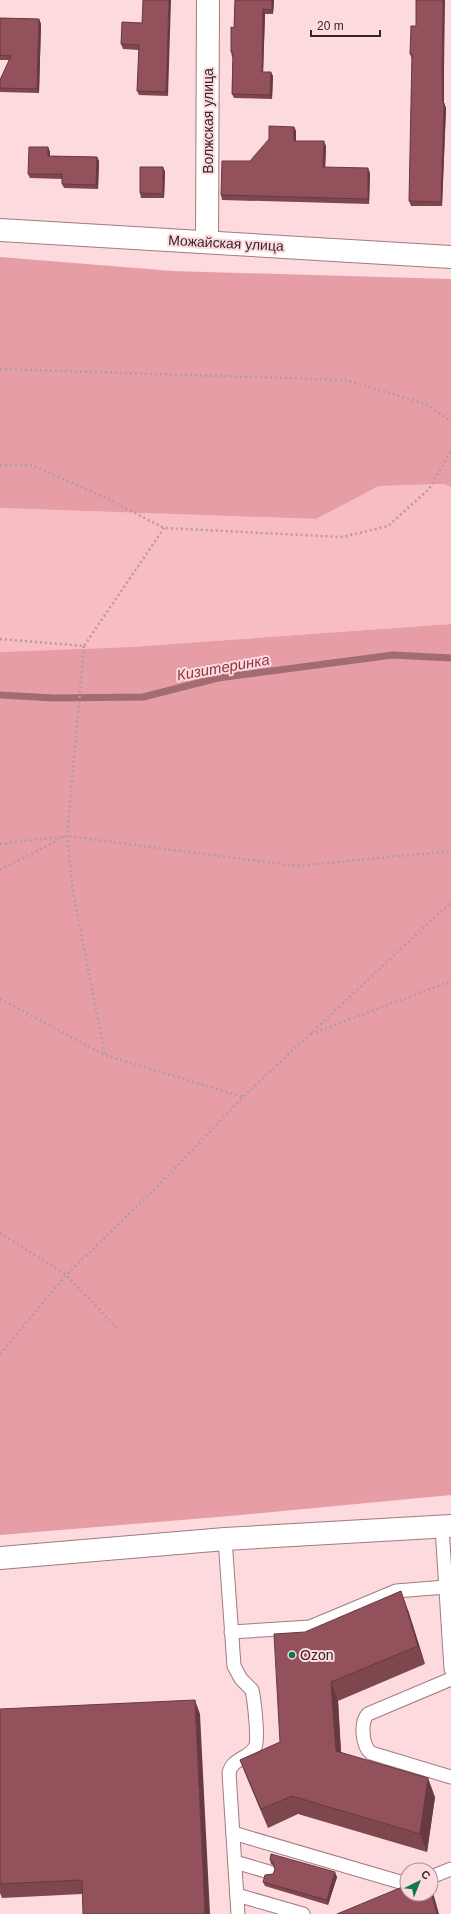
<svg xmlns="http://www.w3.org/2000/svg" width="451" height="1914" viewBox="0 0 451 1914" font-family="Arial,sans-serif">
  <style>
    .green { fill: #f8bdc3 }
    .forest { fill: #e69da5 }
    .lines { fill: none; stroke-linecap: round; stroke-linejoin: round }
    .stream { stroke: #a26c72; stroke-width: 7 }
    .lane-casing { stroke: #a17b7f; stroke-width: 15 }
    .street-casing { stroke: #a17b7f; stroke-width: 24 }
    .path { stroke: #b79a9d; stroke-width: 2.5; stroke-dasharray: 2 3; stroke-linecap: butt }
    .lane { stroke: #fff; stroke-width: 13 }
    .street { stroke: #fff; stroke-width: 22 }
    .wall { fill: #7e474e }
    .shaded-wall { fill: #673940 }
    .building { fill: #93525b; stroke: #673940 }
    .poi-dot { fill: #0d7851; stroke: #fddadd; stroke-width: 1.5 }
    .labels { text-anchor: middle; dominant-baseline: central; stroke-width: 4; stroke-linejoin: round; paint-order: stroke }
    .street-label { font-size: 14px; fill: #352527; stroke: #fddadd }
    .poi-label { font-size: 14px; fill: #352527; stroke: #fddadd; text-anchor: start }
    .water-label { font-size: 15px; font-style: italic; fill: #8c3646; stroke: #fddadd }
  </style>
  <rect width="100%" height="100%" fill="#fddadd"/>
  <polygon class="green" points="444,484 451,487 451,624 130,647 0,652 0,508 316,519 379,486"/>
  <g class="forest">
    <polygon points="0,257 173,271 451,279 451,487 444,484 379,486 316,519 0,508"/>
    <polygon points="451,624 451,1495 230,1516 0,1535 0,652 130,647"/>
  </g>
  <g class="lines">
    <polyline class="stream" points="0,695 54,698 143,697 218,678 393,655 451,658"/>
    <defs>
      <g id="lane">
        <polyline points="442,1527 451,1669"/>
        <path d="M225,1539L234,1666L241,1679L252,1690C254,1699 259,1740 255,1747C249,1759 232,1758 229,1773L238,1914"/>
        <polyline points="231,1632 310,1627 396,1591 446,1587"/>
        <path d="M451,1679L368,1714C360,1722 362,1746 371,1753L451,1777"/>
        <polyline points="233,1833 407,1884"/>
        <polyline points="235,1862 269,1872"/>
        <polyline points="431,1877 451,1869"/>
        <polyline points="237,1895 303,1914"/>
      </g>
      <g id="street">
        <polyline points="0,230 451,257"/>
        <polyline points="207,242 208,0"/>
        <polyline points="0,1558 225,1539 451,1526"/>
      </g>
    </defs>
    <use href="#lane" class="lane-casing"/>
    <use href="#street" class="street-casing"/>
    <g class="path">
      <polyline points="0,369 346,380 426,404 451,421"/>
      <polyline points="0,465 31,465 106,498 164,528 342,537 388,526 429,489 451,451"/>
      <polyline points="0,639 84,646 164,528"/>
      <polyline points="84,646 67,836 73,892 105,1055"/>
      <polyline points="0,844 67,836 297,866 451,851"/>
      <polyline points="0,870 64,837"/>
      <polyline points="0,999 105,1055 243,1097"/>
      <polyline points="311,1034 451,981"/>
      <polyline points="0,1233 66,1275 119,1330"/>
      <polyline points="0,1354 66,1275 157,1187 243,1097 451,902"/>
    </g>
    <use href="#lane" class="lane"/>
    <use href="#street" class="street"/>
  </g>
  <g class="wall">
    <polygon points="235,0 274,0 273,14 265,14 263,72 273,76 272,99 234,98 232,94 233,57 232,57 231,52 234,28"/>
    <polygon points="0,18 39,19 41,24 39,93 0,92 0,80 9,60 0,60"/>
    <polygon points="142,23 168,96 139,95 137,91 139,50 123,49 121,44"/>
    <polygon points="416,26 444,70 444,103 446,108 442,206 411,206 409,201 412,59 410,54"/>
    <polygon points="294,127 296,131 296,141 326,146 325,168 370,173 369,204 222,200 221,195 250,161"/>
    <polygon points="48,147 50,152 50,156 97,157 99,161 98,189 64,188 62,184 62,179 30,178 28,174"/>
    <polygon points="163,167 165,172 164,198 141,198 140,193"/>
    <polygon points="408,1610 425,1664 338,1701 341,1753 435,1797 427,1852 298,1814 268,1828 247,1778 240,1760 280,1742 305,1632"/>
    <polygon points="0,1709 200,1714 82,1894 2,1898 0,1893"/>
    <polygon points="270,1860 337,1877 328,1905 265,1886 263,1882 273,1874 275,1869 274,1866 271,1864"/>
  </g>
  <g class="shaded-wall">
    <polygon points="169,0 171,0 168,96 166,92"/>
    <polygon points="272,0 274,0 273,14 272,10"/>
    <polygon points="443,0 445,0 444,70 444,103 446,108 442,206 441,202 443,103 442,66"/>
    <polygon points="263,9 265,14 263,76 262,72"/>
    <polygon points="39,19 41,24 39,93 37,89"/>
    <polygon points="271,72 273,76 272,99 270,95"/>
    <polygon points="294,127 296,131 296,145 294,141"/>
    <polygon points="324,141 326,146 325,172 323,167"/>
    <polygon points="48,147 50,152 50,160 48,156"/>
    <polygon points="97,157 99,161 98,189 96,185"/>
    <polygon points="163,167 165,172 164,198 163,194"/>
    <polygon points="368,168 370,173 369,204 368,199"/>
    <polygon points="401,1591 408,1610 425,1664 418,1646"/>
    <polygon points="331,1682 338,1701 342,1770 336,1751"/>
    <polygon points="195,1700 200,1714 210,1914 205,1914"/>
    <polygon points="428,1778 435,1797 427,1852 420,1834"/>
    <polygon points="335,1872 337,1877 328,1905 327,1900"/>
    <polygon points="431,1889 434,1896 439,1914 437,1914 431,1893"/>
  </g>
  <g class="building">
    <polygon points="143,0 169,0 166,92 137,91 139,45 121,44 122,22 142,23"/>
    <polygon points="235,0 272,0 272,10 263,9 262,72 271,72 270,95 232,94 233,52 231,52 231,27 234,28"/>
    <polygon points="416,0 443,0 442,66 443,103 444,103 441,202 409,201 412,54 410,54 411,26 416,26"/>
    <polygon points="0,18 39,19 37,89 0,88 0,80 11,56 0,55"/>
    <polygon points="269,126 294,127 294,141 324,141 323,167 368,168 368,199 221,195 222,161 250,161 269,139"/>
    <polygon points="29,147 48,147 48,156 97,157 96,185 62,184 62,174 28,174"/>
    <polygon points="140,167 163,167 163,194 140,193"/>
    <polygon points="401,1591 418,1646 331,1682 336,1751 428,1778 420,1834 292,1796 261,1809 240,1760 280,1742 274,1634 305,1632"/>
    <polygon points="195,1700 205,1914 83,1914 82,1880 0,1884 0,1709"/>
    <polygon points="271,1854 335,1872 327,1900 263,1882 265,1875 273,1874 275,1869 273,1862 270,1860"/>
    <polygon points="407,1885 407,1894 431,1894 431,1893 437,1914 337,1914"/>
  </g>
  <circle class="poi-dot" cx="292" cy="1655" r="4"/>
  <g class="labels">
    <g class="street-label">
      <text transform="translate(208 121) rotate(-90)">Волжская улица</text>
      <text transform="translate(226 243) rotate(3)">Можайская улица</text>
    </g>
    <g class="poi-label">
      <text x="300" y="1655">Ozon</text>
    </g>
    <g class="water-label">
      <text transform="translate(223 667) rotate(-10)">Кизитеринка</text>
    </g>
  </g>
  <g transform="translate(419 1882) rotate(43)"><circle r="19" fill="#fddadd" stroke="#ad9294"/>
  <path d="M0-3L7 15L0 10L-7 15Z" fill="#0d7851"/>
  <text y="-6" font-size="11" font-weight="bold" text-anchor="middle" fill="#352527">С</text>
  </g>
  <path d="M311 30v6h69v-6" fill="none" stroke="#352527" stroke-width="2"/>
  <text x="317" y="30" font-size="12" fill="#352527" stroke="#fddadd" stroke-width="3" paint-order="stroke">20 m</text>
</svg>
